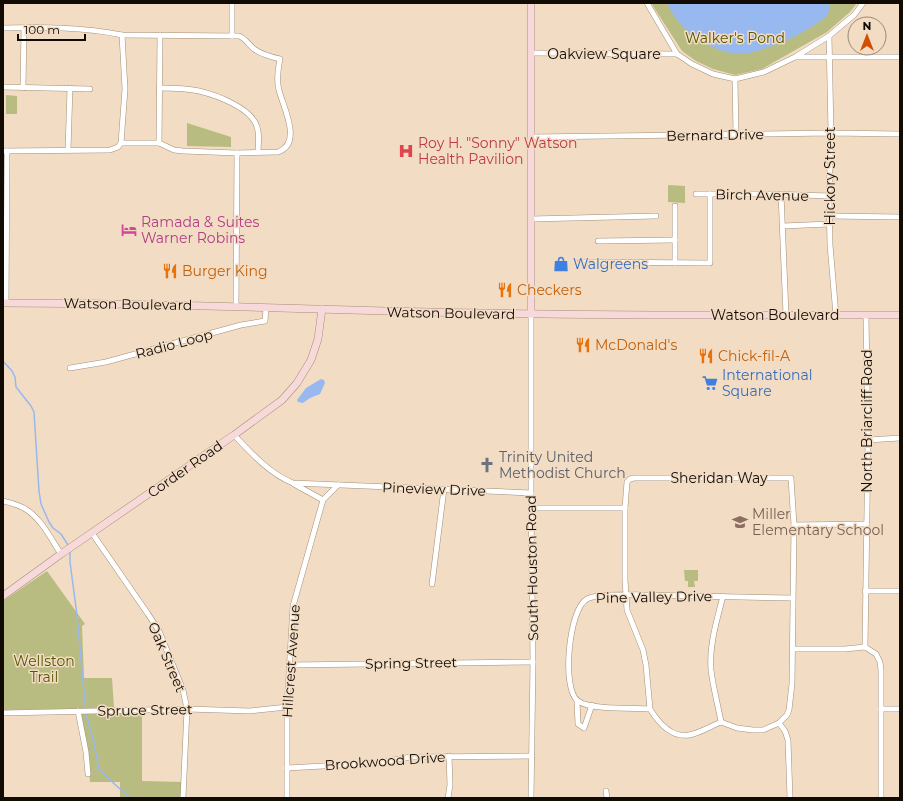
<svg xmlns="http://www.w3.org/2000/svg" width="903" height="801" viewBox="0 0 903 801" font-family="Montserrat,sans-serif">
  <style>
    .green { fill: #b9bc80 }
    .water { fill: #97b9f0 }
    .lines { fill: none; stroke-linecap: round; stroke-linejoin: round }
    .stream { stroke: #97b9f0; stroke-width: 1.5 }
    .street-casing { stroke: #a38f78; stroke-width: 6 }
    .secondary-casing { stroke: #a38f78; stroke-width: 8 }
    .street { stroke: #fff; stroke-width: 5 }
    .secondary { stroke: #f8d9d9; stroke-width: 7 }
    .labels { text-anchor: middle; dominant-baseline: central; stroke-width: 3; stroke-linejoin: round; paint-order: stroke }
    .park-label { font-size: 14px; fill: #555603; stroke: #f2dcc4 }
    .street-label { font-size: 14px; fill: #120b04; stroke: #f2dcc4 }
    .health-label { font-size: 14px; fill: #be3a42; stroke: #f2dcc4; text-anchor: start }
    .hotel-label { font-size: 14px; fill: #b23c85; stroke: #f2dcc4; text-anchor: start }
    .shop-label { font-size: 14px; fill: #366cbe; stroke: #f2dcc4; text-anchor: start }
    .food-label { font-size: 14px; fill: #c56008; stroke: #f2dcc4; text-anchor: start }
    .worship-label { font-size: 14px; fill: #5b616d; stroke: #f2dcc4; text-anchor: start }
    .education-label { font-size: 14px; fill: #785e54; stroke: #f2dcc4; text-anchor: start }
  </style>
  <rect width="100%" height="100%" fill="#f2dcc4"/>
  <g class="green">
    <polygon points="651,3 857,3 850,12 827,32 762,69 735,75 713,69 696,61 682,51"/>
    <polygon points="6,95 17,96 17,114 6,114"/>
    <polygon points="187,123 231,137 231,147 187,146"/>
    <polygon points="668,185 685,186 685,203 668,202"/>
    <polygon points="684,570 698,570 698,581 694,581 695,587 688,587 688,581 685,581"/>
    <polygon points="47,571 85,624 82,626 84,678 112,678 114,708 3,710 3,601"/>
    <polygon points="79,713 142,713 142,781 182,782 181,798 120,798 120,782 90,782 88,750"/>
  </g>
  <g class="water">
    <path d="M667,3H830L828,15C807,31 791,40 766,48C760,50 754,52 748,53C728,57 698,43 684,28C677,21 671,12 667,3Z"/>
    <polygon points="321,379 324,380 325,383 320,394 310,398 303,403 298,402 297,400 306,388"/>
  </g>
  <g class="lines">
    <g class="stream">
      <polyline points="3,361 12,371 15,377 16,387 31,406 34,412 39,491 41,504 49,522 53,528 61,534 68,545"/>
      <polyline points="70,551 70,562 77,615 86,714 94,743 99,770 130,798"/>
    </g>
    <defs>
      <g id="street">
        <polyline points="647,3 677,54 692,64 713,74 735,79 764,72 795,57 829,36 854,15 863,3"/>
        <path d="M3,28C42,27 84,27 122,35L239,36C245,38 249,45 254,49C261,54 271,57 280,59C278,69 276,80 279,90C283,107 303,143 278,152L237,153L183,151L174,150L159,143H121L118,147L110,150L3,151"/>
        <polyline points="232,36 232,3"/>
        <polyline points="829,36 831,133 829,196 830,245 836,315"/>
        <polyline points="531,53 677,54"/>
        <polyline points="796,57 900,57"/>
        <polyline points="735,79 736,135"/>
        <polyline points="3,87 90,89"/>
        <polyline points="23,88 24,28"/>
        <path d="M159,88C172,88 186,88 199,91C216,95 252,108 257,127C260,135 258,144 258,152"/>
        <polyline points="531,137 831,133 900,134"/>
        <polyline points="121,143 125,89 122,35"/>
        <polyline points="159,143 160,35"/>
        <polyline points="68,150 70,88"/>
        <polyline points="696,194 773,194 829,196"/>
        <polyline points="781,194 786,315"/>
        <polyline points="675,206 675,263"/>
        <polyline points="830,216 900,217"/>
        <polyline points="531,219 656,216"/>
        <polyline points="783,226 829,224"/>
        <polyline points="598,241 675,240"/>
        <polyline points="580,262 710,263 710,194"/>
        <polyline points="6,303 7,151"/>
        <polyline points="236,307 237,153"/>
        <polyline points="531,314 531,508 533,662 531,798"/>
        <polyline points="70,368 106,362 241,325 265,321 266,308"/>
        <path d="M234,435C251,453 270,474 293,483L531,493"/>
        <polyline points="868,440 900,438"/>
        <polyline points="294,484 323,500"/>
        <path d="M3,501C11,503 20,505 27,510C42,520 51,539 61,554"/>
        <polyline points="531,508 625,508"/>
        <polyline points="794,525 867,524"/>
        <polyline points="92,533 148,614 159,631 183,690 187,709 183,798"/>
        <polyline points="432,584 444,489"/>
        <polyline points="865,591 900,591"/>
        <polyline points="865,647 868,440 866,315"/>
        <polyline points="793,649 845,649 865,647 876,654 880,662 881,670 881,798"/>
        <polyline points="289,665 533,662"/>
        <polyline points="577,701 578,724 584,728 592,705"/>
        <path d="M650,709L646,665L643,650L627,610L625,580V508L627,482L630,479L634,478H791L794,525L792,684L789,710L787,715L779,723L763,730H753L737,728L721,722C711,726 700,733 689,735C671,738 658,722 650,709C633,708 590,710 578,701C561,689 569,608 587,599C598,593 631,595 644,595C694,596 744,597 793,598"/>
        <polyline points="881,709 900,709"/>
        <polyline points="78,711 86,752 88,774"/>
        <polyline points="3,713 187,709 250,711 287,707"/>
        <path d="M721,722C718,705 713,687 711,670C709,645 717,620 723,596"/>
        <polyline points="779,723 785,731 788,740 790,798"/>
        <polyline points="287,768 376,763 411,757 532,756"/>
        <polyline points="606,791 607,798"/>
        <polyline points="287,798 287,707 293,606 323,500 338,485"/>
        <polyline points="448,798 450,785 449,756"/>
      </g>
      <g id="secondary">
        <path d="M3,303C162,303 321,310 481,313C620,316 760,315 900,315"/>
        <polyline points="531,314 531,3"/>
        <polyline points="3,596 61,554 234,435 282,400 297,383 311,360 318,339 322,309"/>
      </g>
    </defs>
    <use href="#street" class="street-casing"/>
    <use href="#secondary" class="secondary-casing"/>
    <use href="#street" class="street"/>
    <use href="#secondary" class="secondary"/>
  </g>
  <defs>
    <symbol id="hospital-bare" viewBox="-9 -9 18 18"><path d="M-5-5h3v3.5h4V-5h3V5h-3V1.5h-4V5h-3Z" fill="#e0444e" stroke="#f2dcc4" stroke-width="2.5" paint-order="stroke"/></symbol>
    <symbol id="hotel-bare" viewBox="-9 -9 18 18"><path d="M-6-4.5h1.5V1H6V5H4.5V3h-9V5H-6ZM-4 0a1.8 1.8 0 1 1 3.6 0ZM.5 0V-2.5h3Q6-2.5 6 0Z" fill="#d1479c" stroke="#f2dcc4" stroke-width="2.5" paint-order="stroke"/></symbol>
    <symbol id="shop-bare" viewBox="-9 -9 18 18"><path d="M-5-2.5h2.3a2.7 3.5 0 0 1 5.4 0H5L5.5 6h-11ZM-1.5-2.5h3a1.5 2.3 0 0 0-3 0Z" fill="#3f7fe0" stroke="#f2dcc4" stroke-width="2.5" paint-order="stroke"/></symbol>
    <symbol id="restaurant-bare" viewBox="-9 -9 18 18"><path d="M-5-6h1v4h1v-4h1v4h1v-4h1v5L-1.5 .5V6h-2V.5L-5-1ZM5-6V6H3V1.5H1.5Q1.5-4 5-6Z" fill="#e8710a" stroke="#f2dcc4" stroke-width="2.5" paint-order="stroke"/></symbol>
    <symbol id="supermarket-bare" viewBox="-9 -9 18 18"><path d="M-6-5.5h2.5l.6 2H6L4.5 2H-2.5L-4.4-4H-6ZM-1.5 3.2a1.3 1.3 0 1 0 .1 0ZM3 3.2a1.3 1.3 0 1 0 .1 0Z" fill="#3f7fe0" stroke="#f2dcc4" stroke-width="2.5" paint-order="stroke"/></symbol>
    <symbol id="church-bare" viewBox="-9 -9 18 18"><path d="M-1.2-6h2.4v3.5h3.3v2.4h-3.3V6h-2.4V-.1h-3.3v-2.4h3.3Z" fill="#6b7280" stroke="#f2dcc4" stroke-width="2.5" paint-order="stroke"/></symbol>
    <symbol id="school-bare" viewBox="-9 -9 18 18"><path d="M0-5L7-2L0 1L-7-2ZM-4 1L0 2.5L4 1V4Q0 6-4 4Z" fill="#8d6e63" stroke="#f2dcc4" stroke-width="2.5" paint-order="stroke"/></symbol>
  </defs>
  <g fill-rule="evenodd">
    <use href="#hospital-bare" x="395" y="140" width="22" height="22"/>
    <use href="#hotel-bare" x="118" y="219" width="22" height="22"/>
    <use href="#shop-bare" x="550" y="253" width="22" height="22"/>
    <use href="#restaurant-bare" x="159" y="260" width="22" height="22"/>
    <use href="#restaurant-bare" x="494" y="279" width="22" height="22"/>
    <use href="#restaurant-bare" x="572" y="334" width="22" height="22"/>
    <use href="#restaurant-bare" x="695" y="345" width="22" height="22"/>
    <use href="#supermarket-bare" x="699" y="372" width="22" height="22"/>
    <use href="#church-bare" x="476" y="454" width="22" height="22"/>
    <use href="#school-bare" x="729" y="511" width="22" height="22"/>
  </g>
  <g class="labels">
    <g class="park-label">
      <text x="735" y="38">Walker's Pond</text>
      <text x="44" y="661">Wellston<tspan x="44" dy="16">Trail</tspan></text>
    </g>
    <g class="street-label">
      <text x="604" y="54">Oakview Square</text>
      <text transform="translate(715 135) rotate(-1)">Bernard Drive</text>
      <text transform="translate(830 176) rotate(-90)">Hickory Street</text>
      <text transform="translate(762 195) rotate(1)">Birch Avenue</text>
      <text transform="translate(128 304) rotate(1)">Watson Boulevard</text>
      <text transform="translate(451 313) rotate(1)">Watson Boulevard</text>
      <text x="775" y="315">Watson Boulevard</text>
      <text transform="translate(174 344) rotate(-15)">Radio Loop</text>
      <text transform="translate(867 421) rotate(-90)">North Briarcliff Road</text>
      <text transform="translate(185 469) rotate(-35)">Corder Road</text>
      <text x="719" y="478">Sheridan Way</text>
      <text transform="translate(434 489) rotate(2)">Pineview Drive</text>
      <text transform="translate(532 568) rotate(-91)">South Houston Road</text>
      <text transform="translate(654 597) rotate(-1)">Pine Valley Drive</text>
      <text transform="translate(167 657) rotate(67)">Oak Street</text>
      <text transform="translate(291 661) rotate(-86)">Hillcrest Avenue</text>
      <text transform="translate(411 663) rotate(-1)">Spring Street</text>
      <text transform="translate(145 710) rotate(-1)">Spruce Street</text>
      <text transform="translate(385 761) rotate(-4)">Brookwood Drive</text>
    </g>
    <g class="health-label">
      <text x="418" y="143">Roy H. "Sonny" Watson<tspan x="418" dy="16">Health Pavilion</tspan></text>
    </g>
    <g class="hotel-label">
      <text x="141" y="222">Ramada &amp; Suites<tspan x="141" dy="16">Warner Robins</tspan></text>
    </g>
    <g class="shop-label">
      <text x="573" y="264">Walgreens</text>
      <text x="722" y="375">International<tspan x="722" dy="16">Square</tspan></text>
    </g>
    <g class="food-label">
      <text x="182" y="271">Burger King</text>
      <text x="517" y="290">Checkers</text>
      <text x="595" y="345">McDonald's</text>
      <text x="718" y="356">Chick-fil-A</text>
    </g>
    <g class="worship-label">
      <text x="499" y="457">Trinity United<tspan x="499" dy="16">Methodist Church</tspan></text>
    </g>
    <g class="education-label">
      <text x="752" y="514">Miller<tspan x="752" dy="16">Elementary School</tspan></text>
    </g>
  </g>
  <rect width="903" height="801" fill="none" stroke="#120b04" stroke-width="8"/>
  <g transform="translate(867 36)"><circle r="19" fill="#f2dcc4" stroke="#988877"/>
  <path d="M0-3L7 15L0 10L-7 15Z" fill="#d24e00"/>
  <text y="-6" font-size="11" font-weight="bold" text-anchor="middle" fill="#120b04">N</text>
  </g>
  <path d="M18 34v6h67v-6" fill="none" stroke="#120b04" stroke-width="2"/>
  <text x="24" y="34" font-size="12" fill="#120b04" stroke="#f2dcc4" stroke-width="3" paint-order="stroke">100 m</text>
</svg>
